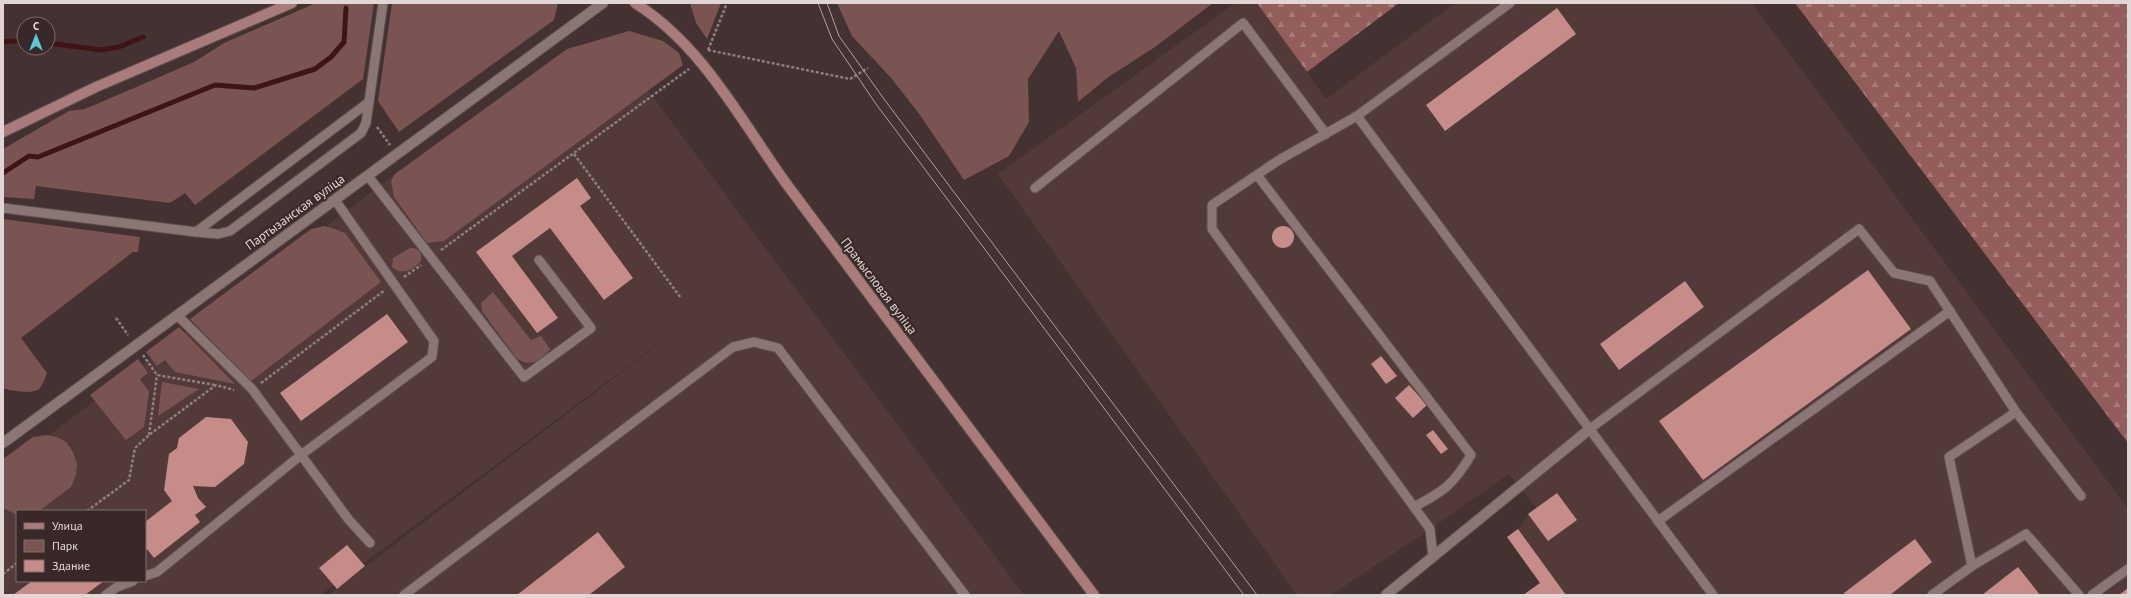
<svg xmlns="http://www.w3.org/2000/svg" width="2131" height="598" viewBox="0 0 2131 598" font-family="'PT Sans',sans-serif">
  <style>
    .built { fill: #523a39; fill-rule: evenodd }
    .green { fill: #7a5453 }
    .forest { fill: url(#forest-firs) }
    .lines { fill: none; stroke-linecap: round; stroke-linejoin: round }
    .stream { stroke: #401414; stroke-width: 5 }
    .building { fill: #c58c89 }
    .service-casing { stroke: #5d4f4e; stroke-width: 11 }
    .minor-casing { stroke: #5d4f4e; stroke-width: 12 }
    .tertiary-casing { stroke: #5d4f4e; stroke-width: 12 }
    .secondary-casing { stroke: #5d4f4e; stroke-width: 12 }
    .path { stroke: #8e807f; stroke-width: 2.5; stroke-dasharray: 3 2; stroke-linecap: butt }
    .service { stroke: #897675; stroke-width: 9 }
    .minor { stroke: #897675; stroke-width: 10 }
    .tertiary { stroke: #897675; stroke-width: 10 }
    .secondary { stroke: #a97b7a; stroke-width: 10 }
    .tram { stroke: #aea1a0; stroke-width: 1 }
    .labels { text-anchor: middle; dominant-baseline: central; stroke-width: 4; stroke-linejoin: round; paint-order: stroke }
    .street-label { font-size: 13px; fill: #e1d6d5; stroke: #382827 }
  </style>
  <defs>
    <pattern id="forest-firs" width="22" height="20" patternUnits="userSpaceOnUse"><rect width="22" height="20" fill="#925d5b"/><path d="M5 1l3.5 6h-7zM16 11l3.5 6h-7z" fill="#a67b79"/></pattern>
  </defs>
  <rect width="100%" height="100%" fill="#433231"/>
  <g class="built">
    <polygon points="1235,3 1257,3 1326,99 1455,3 1752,3 2128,509 2128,595 1566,595 1518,529 1528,514 1536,508 1509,474 1423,534 1331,595 1297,595 998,174"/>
    <path d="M615,46L1024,595H328L697,315L321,595H3V470L395,174L567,49ZM17,511H145V581H17Z"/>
  </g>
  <g class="green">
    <polygon points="316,3 374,3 363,79 195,205 185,193 170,203 36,186 34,199 3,197 3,149 69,111 85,109 141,85 194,62 224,43"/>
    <polygon points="392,3 558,3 554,20 399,132 378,101"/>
    <polygon points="690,3 721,3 707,39 696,23"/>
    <polygon points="837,3 1213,3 1155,47 1107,78 1078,102 1076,68 1059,31 1028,79 1029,122 1009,156 964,180 920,115 892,79 852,36"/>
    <polygon points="629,31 663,41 679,53 683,65 444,241 427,243 394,197 391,181 395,174 567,49"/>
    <path d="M3,219L140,237L138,252H133L21,338L47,373C45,378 43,384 40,388C35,395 10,391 3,388Z"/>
    <polygon points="324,226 335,229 345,233 381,282 251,381 190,319 311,229"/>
    <path d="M410,248C418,247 423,254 421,261C413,270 402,276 392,267L393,258Z"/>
    <polygon points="493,292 531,340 541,336 550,349 540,361 527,363 517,359 482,311 481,303"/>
    <polygon points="179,327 235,384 175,372 165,360 157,366 146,352"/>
    <polygon points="138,359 148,373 140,379 149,392 144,427 126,440 90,395"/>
    <polygon points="162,382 199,389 158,416"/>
    <polygon points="46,435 57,437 66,442 73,452 77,464 76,475 71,487 39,511 17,511 17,515 3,508 3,459 33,437"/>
  </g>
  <g class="forest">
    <polygon points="1257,3 1399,3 1307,72"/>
    <polygon points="1795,3 2128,3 2128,443"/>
  </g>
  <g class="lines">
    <g class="stream">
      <polyline points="3,42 24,40"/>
      <polyline points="48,43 101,50 119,47 143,37"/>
      <polyline points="3,173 29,156 38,157 215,85 254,88 315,69 331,57 344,42 346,8"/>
    </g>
  </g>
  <g class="building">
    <polygon points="1557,8 1576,34 1445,131 1426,105"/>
    <polygon points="577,178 591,198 580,206 633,278 604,300 550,228 512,256 558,318 537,333 476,252"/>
    <circle cx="1283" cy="237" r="11"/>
    <polygon points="1868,270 1911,329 1703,480 1659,421"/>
    <polygon points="1685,281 1704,307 1619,370 1600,344"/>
    <polygon points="387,314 408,342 301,421 280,393"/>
    <polygon points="1381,356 1397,376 1386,384 1371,364"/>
    <polygon points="1409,385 1427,405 1413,418 1395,398"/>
    <polygon points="206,417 231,419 248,442 244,464 215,487 193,486 198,498 206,507 195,515 200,522 154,558 147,549 145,551 145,522 172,501 164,490 169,454 177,448 179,438"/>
    <polygon points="1433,430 1448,449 1441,454 1426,435"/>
    <polygon points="1557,493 1577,520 1548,541 1528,514"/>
    <polygon points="1518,529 1566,595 1523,595 1540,583 1507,537"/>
    <polygon points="598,532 625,567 589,595 517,595"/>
    <polygon points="1915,539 1932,562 1890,595 1845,595 1844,593"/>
    <polygon points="347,545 365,566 337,589 319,568"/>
    <polygon points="2018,567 2040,595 1982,595 2005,577"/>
    <polygon points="32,581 104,581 85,595 13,595"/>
    <polygon points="2128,588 2128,595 2119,595"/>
  </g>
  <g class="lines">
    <defs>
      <g id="service">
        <polyline points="1510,3 1357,116 1713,595"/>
        <polyline points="1357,116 1279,160 1212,205 1212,229 1430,529 1433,557"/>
        <path d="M1257,175L1471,455C1453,485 1444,491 1414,507"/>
        <polyline points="368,176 524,377 591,328 539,260"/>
        <polyline points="1035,188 1243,23 1326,134"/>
        <polyline points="3,208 196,232 218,234 230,231 361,133 366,123 383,3"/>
        <polyline points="196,232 369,102"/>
        <polyline points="177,315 252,389 301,455 432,357 434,341 335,200"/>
        <polyline points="2016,412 2081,496"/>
        <polyline points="1591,428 1859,229 1894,273 1930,281 2016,412 1949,457 1972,566 1932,595"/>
        <polyline points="1658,521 1950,311"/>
        <polyline points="1972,566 2026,534 2079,595"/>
        <polyline points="145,576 157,572 301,455 349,520 370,543"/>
        <polyline points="106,595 117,587 133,581"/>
        <polyline points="404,595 733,347 754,342 778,348 965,595"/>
        <polyline points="2092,595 2128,569"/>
      </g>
      <polyline id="minor" points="1386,595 1591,428"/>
      <polyline id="tertiary" points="3,443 603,3"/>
      <g id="secondary">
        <path d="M635,3C705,47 743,125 791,190C892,325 993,460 1094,595"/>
        <polyline points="3,132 96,87 292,3"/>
      </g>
    </defs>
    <use href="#service" class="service-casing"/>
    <use href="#minor" class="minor-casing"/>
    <use href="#tertiary" class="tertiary-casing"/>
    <use href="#secondary" class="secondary-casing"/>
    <g class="path">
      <polyline points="708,50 850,79 868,68"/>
      <polyline points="708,50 727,3"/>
      <polyline points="377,127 390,145"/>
      <polyline points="574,154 681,298"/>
      <polyline points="441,250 689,69"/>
      <polyline points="404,277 421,265"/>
      <polyline points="116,318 128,335"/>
      <polyline points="143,355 157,375 215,385"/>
      <polyline points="261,383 385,290"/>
      <polyline points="149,435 157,375"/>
      <polyline points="87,511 129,480 135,448 149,435 216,385 234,390"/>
      <polyline points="3,574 17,563"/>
    </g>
    <use href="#service" class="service"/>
    <use href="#minor" class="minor"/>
    <use href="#tertiary" class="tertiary"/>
    <use href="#secondary" class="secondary"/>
    <g class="tram">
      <polyline points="818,3 832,39 876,104 1244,595"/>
      <polyline points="827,3 839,36 884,99 1257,595"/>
    </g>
  </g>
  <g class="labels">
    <g class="street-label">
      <text transform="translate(295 212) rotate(-36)">Партызанская вуліца</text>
      <text transform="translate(879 286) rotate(53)">Прамысловая вуліца</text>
    </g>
  </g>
  <rect width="2131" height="598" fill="none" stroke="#e1d6d5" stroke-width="8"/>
  <rect x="16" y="510" width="130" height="72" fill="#382827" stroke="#7c6e6d"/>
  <rect x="24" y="523" width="20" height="6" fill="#a97b7a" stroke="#7c6e6d"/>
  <text x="52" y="530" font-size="12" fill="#e1d6d5">Улица</text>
  <rect x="24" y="540" width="20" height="12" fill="#7a5453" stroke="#7c6e6d"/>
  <text x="52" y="550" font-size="12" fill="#e1d6d5">Парк</text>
  <rect x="24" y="560" width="20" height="12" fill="#c58c89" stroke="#7c6e6d"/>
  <text x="52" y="570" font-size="12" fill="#e1d6d5">Здание</text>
  <g transform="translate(36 36)"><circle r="19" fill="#382827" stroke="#7c6e6d"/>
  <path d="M0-3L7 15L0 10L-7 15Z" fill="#52ccd5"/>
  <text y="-6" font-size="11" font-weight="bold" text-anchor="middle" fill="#e1d6d5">С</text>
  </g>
</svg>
